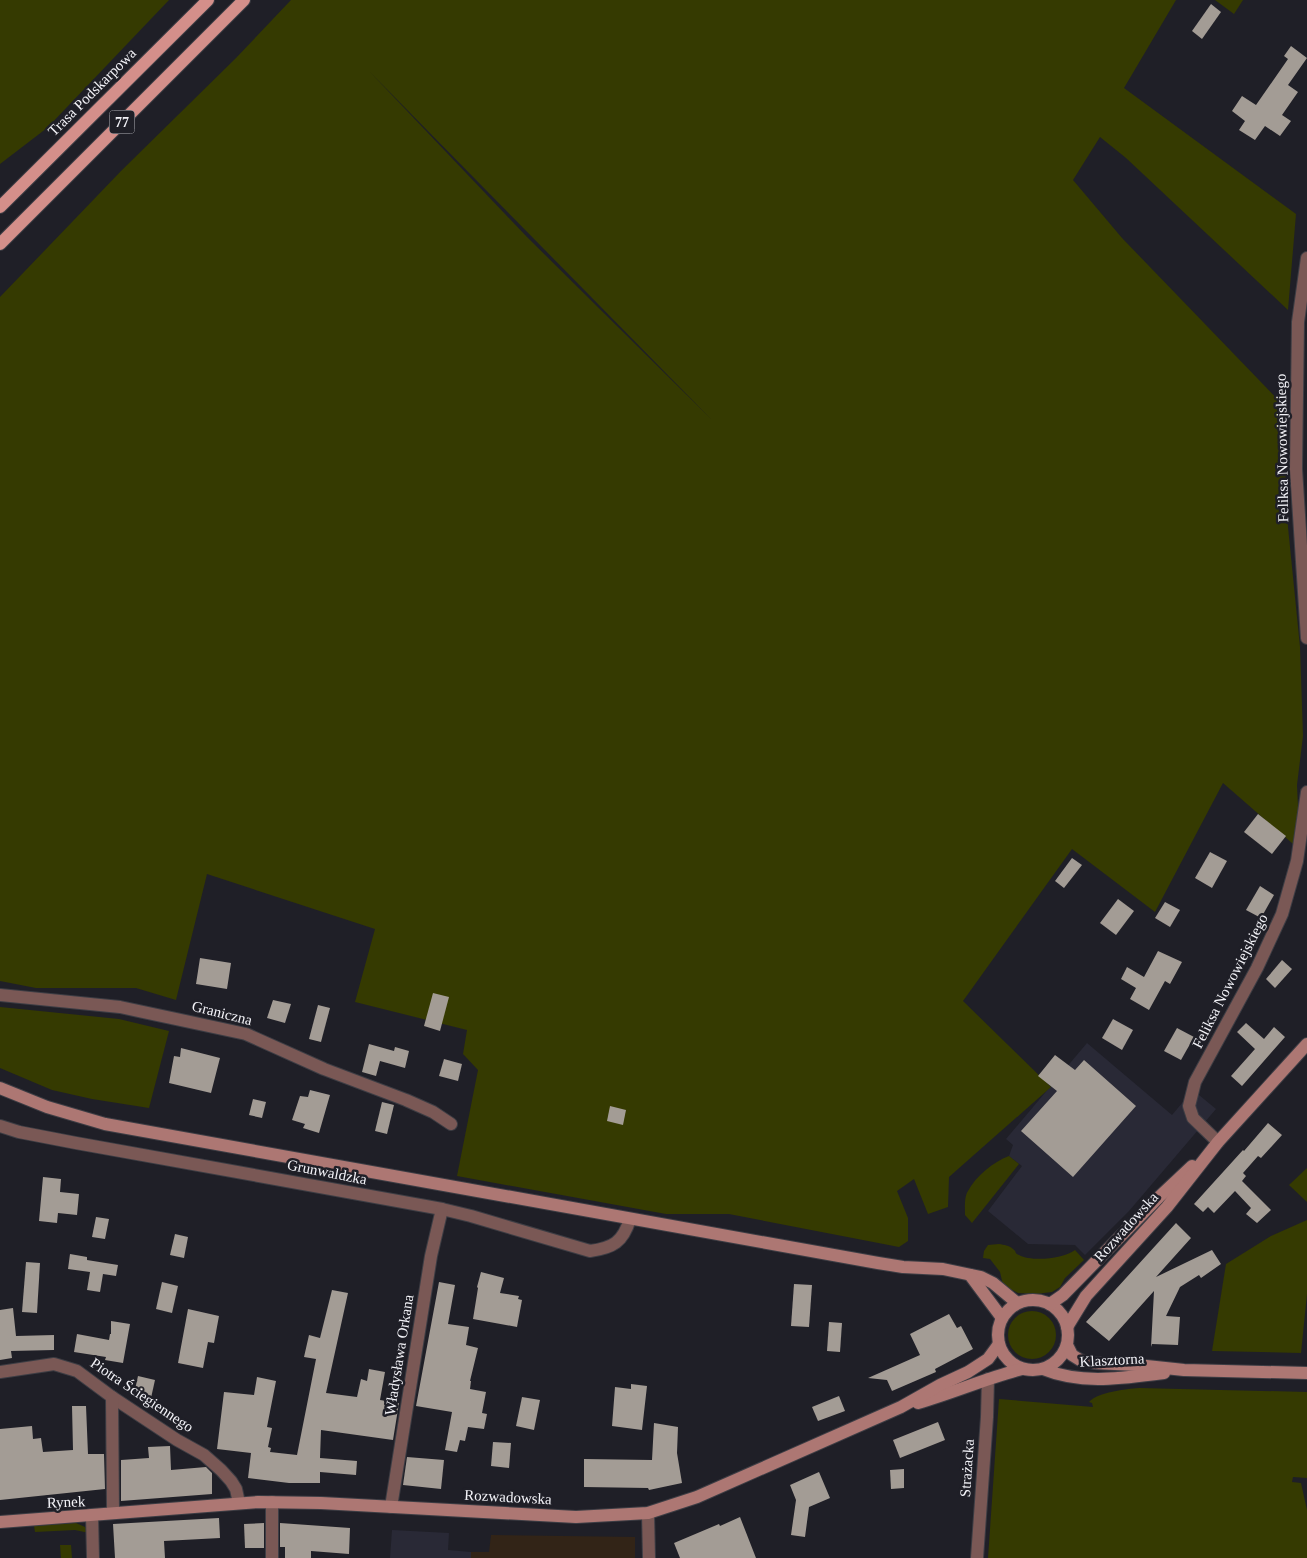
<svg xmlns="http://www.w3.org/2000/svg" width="1307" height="1558" viewBox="0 0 1307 1558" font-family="'Times New Roman',serif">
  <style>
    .built { fill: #292936 }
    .education { fill: #322417 }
    .green { fill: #353a01; fill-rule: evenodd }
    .building { fill: #a39c95 }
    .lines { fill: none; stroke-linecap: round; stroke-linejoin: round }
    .street-casing { stroke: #3d3d44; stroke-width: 14 }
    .secondary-casing { stroke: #3d3d44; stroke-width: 14 }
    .primary-casing { stroke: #3d3d44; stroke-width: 14 }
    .street { stroke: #7a5855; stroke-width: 12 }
    .secondary { stroke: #ad7773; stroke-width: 12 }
    .primary { stroke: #d48f8a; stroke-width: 12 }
    .labels { text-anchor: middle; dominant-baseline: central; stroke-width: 5; stroke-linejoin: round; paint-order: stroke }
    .shield { fill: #1f1f27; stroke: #b3b3b9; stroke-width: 1 }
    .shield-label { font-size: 14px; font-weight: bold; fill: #f3f3f8 }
    .street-label { font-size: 15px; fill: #f3f3f8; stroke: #1f1f27 }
  </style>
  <rect width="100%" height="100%" fill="#1f1f27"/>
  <g class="built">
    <polygon points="1087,1043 1172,1115 1193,1090 1216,1109 1129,1211 1085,1255 1075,1245 1028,1244 988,1211 1022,1166 1009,1156 1013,1145 1006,1139"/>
    <polygon points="392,1530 449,1533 448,1550 471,1552 471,1558 390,1558"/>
  </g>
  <polygon class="education" points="491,1535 635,1537 635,1558 471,1558 471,1552 489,1552"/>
  <g class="green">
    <polygon points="0,0 169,0 47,128 0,164"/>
    <path d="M291,0H1176L1124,88L1296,214L1288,310L1126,158L1100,137L1073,180L1122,238L1286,408L1288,527L1300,647L1303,736L1297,785L1300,850L1223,783L1155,912L1072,849L963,1001L1051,1087L949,1177L948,1207L928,1214L914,1179L897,1191L908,1218V1241L899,1247L729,1214H666L457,1176L478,1070L463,1054L467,1030L355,1002L375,929L207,874L176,1000L136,988H36L0,981V297L121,171L236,58ZM369,71L712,420L527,237Z"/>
    <polygon points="1215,0 1243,0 1234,14"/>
    <polygon points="0,1007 119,1019 169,1031 149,1108 92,1099 52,1090 0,1068"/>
    <path d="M1009,1156L1019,1164L972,1223L965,1215C965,1208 964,1197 968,1191C976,1176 993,1162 1009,1156Z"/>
    <polygon points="1307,1168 1307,1202 1289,1185"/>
    <polygon points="1307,1220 1307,1294 1301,1353 1212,1351 1226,1264 1271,1236"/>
    <path d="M999,1244C1004,1245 1009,1245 1013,1249C1018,1253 1013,1252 1019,1255C1032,1262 1063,1259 1075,1250L1084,1260L1065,1278L1060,1287L1052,1292L1036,1294L1018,1293L1003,1285L1000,1272L990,1259L983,1258L984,1251L988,1245Z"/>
    <circle cx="1032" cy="1335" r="24"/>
    <path d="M1139,1388L1307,1392V1478L1293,1477L1292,1482L1301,1483L1307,1510V1558H988L999,1399L1093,1407L1092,1403L1089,1402C1098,1392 1126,1389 1139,1388Z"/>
    <polygon points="76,1523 85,1527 89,1533 75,1530 35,1532 34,1526"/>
    <polygon points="60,1545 71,1545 72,1558 61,1558"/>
  </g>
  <g class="building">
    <polygon points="1211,4 1221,12 1202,39 1192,31"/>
    <polygon points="1291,46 1307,58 1288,85 1298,92 1282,115 1291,121 1280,136 1265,126 1255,140 1239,130 1245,121 1232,111 1242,96 1256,105 1288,59 1284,56"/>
    <polygon points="1258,814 1286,836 1272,854 1244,832"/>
    <polygon points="1210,852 1227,861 1212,888 1195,878"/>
    <polygon points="1072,858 1082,865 1064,888 1055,881"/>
    <polygon points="1260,886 1274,895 1261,918 1246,910"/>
    <polygon points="1118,899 1134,911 1116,935 1100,923"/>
    <polygon points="1165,902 1180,910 1170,927 1155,918"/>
    <polygon points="1158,951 1182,962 1170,984 1165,981 1149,1010 1130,999 1136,988 1121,979 1127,967 1144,977"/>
    <polygon points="200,958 231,963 227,989 196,984"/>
    <polygon points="1282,960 1292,969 1275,988 1266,979"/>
    <polygon points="433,993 449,997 440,1031 424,1026"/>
    <polygon points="273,1000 291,1004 285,1023 267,1018"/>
    <polygon points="318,1005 330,1008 321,1042 309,1039"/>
    <polygon points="1113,1019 1133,1030 1122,1050 1102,1038"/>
    <polygon points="1246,1023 1264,1039 1274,1027 1285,1037 1242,1086 1231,1076 1255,1049 1237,1032"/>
    <polygon points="1177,1028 1194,1037 1181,1060 1164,1051"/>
    <polygon points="369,1044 394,1051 395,1047 409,1051 405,1068 380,1061 376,1076 362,1072"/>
    <polygon points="181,1048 220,1058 211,1093 169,1083 174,1056 180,1057"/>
    <polygon points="1055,1055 1075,1070 1084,1060 1136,1106 1073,1177 1021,1131 1057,1091 1038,1076"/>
    <polygon points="444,1059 462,1064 458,1081 439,1076"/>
    <polygon points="310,1090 330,1095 319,1133 303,1128 305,1124 292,1120 300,1096 308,1097"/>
    <polygon points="253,1099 266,1102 262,1118 249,1115"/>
    <polygon points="382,1102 394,1105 387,1134 375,1131"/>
    <polygon points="610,1106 626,1110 623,1125 607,1121"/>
    <polygon points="1268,1123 1282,1135 1261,1158 1258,1156 1243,1173 1246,1176 1242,1181 1271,1210 1257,1223 1246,1214 1251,1208 1235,1191 1214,1213 1208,1207 1203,1212 1194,1204 1243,1150 1244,1151"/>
    <polygon points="43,1177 61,1179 60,1192 79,1194 77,1215 58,1213 57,1223 39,1221"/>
    <polygon points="96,1217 109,1219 105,1239 92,1237"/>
    <polygon points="1176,1223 1191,1238 1156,1277 1212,1250 1221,1264 1201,1278 1199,1275 1180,1287 1166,1316 1180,1317 1178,1345 1152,1344 1151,1347 1154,1291 1109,1341 1086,1322"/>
    <polygon points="175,1234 188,1237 184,1258 170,1255"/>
    <polygon points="70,1254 87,1257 87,1260 118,1265 116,1276 103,1274 100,1292 87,1290 90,1272 68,1269"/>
    <polygon points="26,1262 40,1263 37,1313 22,1312"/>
    <polygon points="481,1272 504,1278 500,1293 519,1296 518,1299 522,1300 517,1327 473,1319 478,1288 477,1287"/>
    <polygon points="162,1282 178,1286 172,1313 156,1309"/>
    <polygon points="439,1282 455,1285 448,1324 469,1327 466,1345 478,1348 470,1381 471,1381 470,1389 486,1392 482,1413 487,1414 484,1429 468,1427 465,1441 460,1440 457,1452 445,1450 452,1412 416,1406"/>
    <polygon points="794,1284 812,1285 809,1327 791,1326"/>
    <polygon points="332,1290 348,1293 326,1393 357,1397 361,1379 367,1381 369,1369 385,1372 380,1400 399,1403 393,1440 321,1430 320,1458 357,1461 356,1475 320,1472 320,1483 289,1483 248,1478 251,1453 217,1449 224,1392 254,1395 257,1377 276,1381 267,1427 272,1428 268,1447 271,1448 270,1452 297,1455 316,1359 304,1357 309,1335 320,1338"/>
    <polygon points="13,1308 16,1336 54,1335 54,1350 11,1351 12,1358 0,1360 0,1310"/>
    <polygon points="188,1309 219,1316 214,1343 208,1342 203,1368 178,1363"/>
    <polygon points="949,1314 957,1328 961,1326 973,1349 935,1369 936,1372 892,1391 887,1380 868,1378 920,1355 910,1334"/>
    <polygon points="111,1321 130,1324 123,1363 105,1360 106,1357 74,1352 77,1334 109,1340 110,1334 111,1334"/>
    <polygon points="829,1322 842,1323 840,1352 827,1351"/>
    <polygon points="138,1376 155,1380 151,1398 134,1394"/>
    <polygon points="631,1384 647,1386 642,1430 612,1426 615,1387 631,1389"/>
    <polygon points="839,1396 845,1411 818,1421 812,1407"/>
    <polygon points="522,1397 540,1400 534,1430 516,1426"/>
    <polygon points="72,1406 86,1406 88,1454 104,1454 105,1489 0,1500 0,1429 32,1426 33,1439 41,1438 43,1452 73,1450"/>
    <polygon points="938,1422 945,1440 900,1458 893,1440"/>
    <polygon points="654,1423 678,1427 677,1453 682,1483 649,1490 648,1488 584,1487 584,1459 652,1460"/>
    <polygon points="493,1442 511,1443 509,1468 491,1466"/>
    <polygon points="170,1446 171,1470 206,1467 212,1473 212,1494 121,1501 121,1460 149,1458 148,1447"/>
    <polygon points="407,1457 444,1460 441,1489 403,1485"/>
    <polygon points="904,1469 904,1488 891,1489 890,1470"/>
    <polygon points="819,1472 830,1498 809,1507 805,1537 791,1535 796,1500 790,1485"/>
    <polygon points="740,1517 756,1558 680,1558 674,1543 719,1524 720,1526"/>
    <polygon points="219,1518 220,1538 164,1541 165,1558 115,1558 113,1524"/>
    <polygon points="264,1523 264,1548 245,1548 244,1524"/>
    <polygon points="280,1523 350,1528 349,1554 311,1551 311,1558 285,1558 285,1547 280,1547"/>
  </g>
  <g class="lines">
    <defs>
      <g id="street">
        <polyline points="1307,258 1298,322 1296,469 1307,638"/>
        <polyline points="0,995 120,1007 246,1034 324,1069 406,1100 433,1112 451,1124"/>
        <path d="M0,1126L19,1132L76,1143L442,1209L471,1216L590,1251C613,1248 623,1242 630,1219"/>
        <polyline points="1218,1142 1193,1118 1189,1106 1195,1082 1257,968 1282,914 1297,861 1307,792"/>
        <polyline points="0,1372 54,1364 77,1371 112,1397 177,1440 204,1455 221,1470 231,1481 236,1489 239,1503"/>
        <polyline points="112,1397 113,1513"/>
        <polyline points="272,1502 272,1558"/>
        <polyline points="391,1507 431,1256 442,1209"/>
        <polyline points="648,1513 649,1558"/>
        <polyline points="92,1515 93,1558"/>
        <polyline points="977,1558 987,1417 988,1379"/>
      </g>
      <g id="secondary">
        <polyline points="0,1088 47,1107 105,1124 878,1263 903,1267 943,1269 981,1277 993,1283 1017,1303"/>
        <polyline points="970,1275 1002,1318"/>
        <circle cx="1033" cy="1335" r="35"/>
        <polyline points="1050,1304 1063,1295 1159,1197 1192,1166"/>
        <polyline points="1067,1327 1086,1296 1167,1207 1218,1142 1307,1044"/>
        <polyline points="1067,1345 1072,1355 1080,1360 1094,1363 1137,1365 1184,1370 1307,1373"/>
        <path d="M1043,1369C1082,1385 1123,1378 1164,1373"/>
        <path d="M918,1403C953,1393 987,1378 1022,1369"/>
        <polyline points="0,1522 258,1502 321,1503 576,1517 648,1513 697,1497 901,1407 940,1385 968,1372 988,1359 999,1344"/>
      </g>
      <g id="primary">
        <polyline points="0,207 208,0"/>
        <polyline points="0,244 244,0"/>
      </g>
    </defs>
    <use href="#street" class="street-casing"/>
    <use href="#secondary" class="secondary-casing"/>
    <use href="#primary" class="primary-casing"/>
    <use href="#street" class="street"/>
    <use href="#secondary" class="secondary"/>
    <use href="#primary" class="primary"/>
  </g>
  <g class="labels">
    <rect class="shield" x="109.5" y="110.5" width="25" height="23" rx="4"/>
    <g class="shield-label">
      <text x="122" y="122">77</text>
    </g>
    <g class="street-label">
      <text transform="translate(92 92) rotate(-45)">Trasa Podskarpowa</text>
      <text transform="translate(1282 448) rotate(-91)">Feliksa Nowowiejskiego</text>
      <text transform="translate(1230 981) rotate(-63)">Feliksa Nowowiejskiego</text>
      <text transform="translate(222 1013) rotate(14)">Graniczna</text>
      <text transform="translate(327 1172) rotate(11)">Grunwaldzka</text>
      <text transform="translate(1126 1227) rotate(-48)">Rozwadowska</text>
      <text transform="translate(399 1355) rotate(-81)">Władysława Orkana</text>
      <text transform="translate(1112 1360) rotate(-3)">Klasztorna</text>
      <text transform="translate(142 1395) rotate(34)">Piotra Ściegiennego</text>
      <text transform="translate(967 1468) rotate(-86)">Strażacka</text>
      <text transform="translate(508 1497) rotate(3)">Rozwadowska</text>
      <text transform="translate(66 1502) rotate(-2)">Rynek</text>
    </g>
  </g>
</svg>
